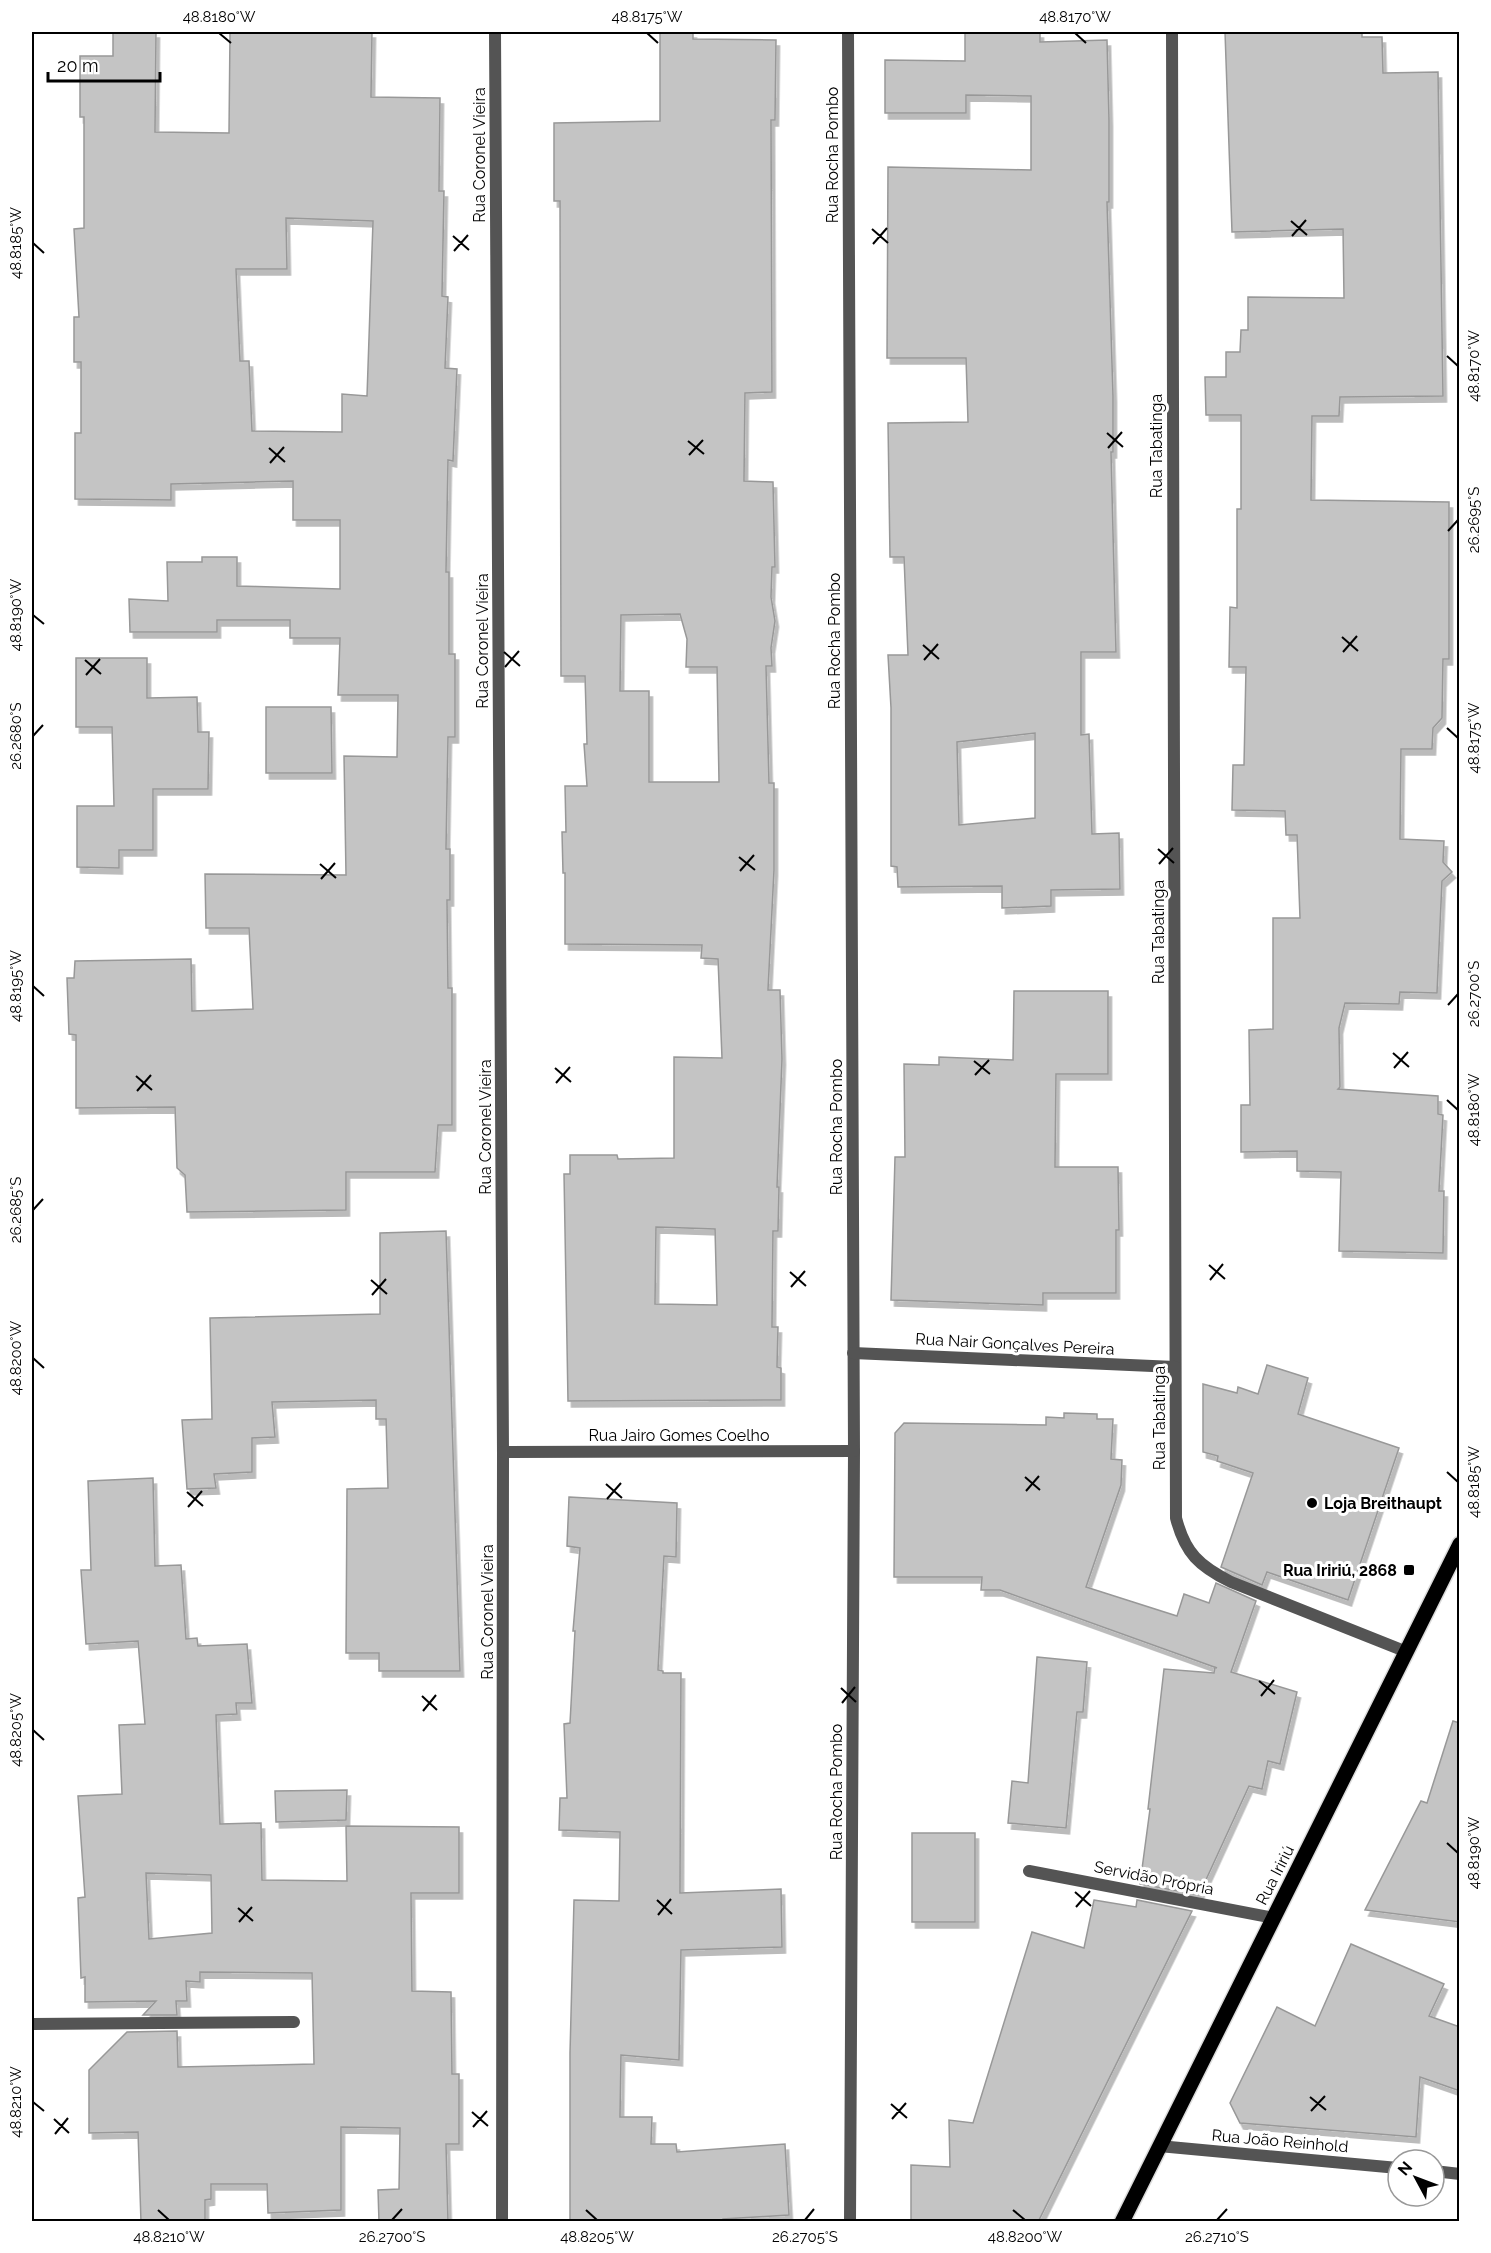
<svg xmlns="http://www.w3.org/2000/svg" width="1491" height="2253" viewBox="0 0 1491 2253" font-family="Raleway,sans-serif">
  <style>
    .building { fill: #c4c4c4; stroke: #989898; stroke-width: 1.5; fill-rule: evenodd; filter: url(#shadow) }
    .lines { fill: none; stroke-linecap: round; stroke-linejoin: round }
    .primary-casing { stroke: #dbdbdb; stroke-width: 18 }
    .street { stroke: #545454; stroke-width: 12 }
    .primary { stroke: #000; stroke-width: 15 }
    .ticks { fill: none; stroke: #000; stroke-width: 2 }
    .poi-dot { fill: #000; stroke: #fff; stroke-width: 2 }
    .labels { text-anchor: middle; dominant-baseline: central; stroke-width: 6; stroke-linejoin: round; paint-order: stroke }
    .street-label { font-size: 16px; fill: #000; stroke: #fff }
    .poi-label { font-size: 16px; font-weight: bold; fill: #000; stroke: #fff; text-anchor: start }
    .neatline { fill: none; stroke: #000; stroke-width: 2 }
    .ticks-label { font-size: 15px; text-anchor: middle; fill: #000 }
  </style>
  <defs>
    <filter id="shadow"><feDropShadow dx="3.5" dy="6" stdDeviation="0" flood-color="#0004"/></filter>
  </defs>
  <rect width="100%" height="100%" fill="#fff"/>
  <g class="building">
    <path d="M113,32H156L155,132L229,133L230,32H372L371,97L440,98L439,191H444L442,296L448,297L445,368L457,369L453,461L448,460L446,572H449V654H455V737H448L446,849H450V900H447L448,988H452V1125H438L435,1172H346V1210L187,1212L185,1175L177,1168L175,1107L76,1108V1035L69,1034L67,978H74L75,961L191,959L192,1011L253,1009L249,928H206L205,874L346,875L344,756L397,757L398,695H338L340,638H290V620H217V632H130L129,599L168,601L167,562H202V557H237V586L340,589V520H293V481L171,484V500L75,499V433H81V362H74V317H79L74,229L84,228V117H80V56H113ZM286,218L373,221L367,396L342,394V432L252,431L249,361H240L236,269H287Z"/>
    <path d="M660,32H693V39L776,40L775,120H771L772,392L745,393L744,481L773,482L775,567H772L771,597L775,621L771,648L772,666H766L769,783H774V870L768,990H780L782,1059L777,1187H779L778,1231H773L772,1327H778L777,1367L781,1368V1400L568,1401L564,1174H570V1155H617L618,1159L674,1158V1057L722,1058L718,959L701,958L702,945L565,944V873H563L562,832H566L565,786H587L584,744H587L585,676H561L560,201H554V123L660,121ZM680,614L687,639L686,667H717L719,782H649V691H620L621,615ZM656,1227L715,1229L717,1305L655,1304Z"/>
    <path d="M965,32H1040V42L1107,40L1109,120V202H1107L1113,396V452H1111L1116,652H1081V735L1089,734L1092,834L1119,833L1120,889L1051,890V906L1002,908V886L898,887L897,867L891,866V708L888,655H908L904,557H890L888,423L968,422L966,358H887L888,167L1031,170V96L966,95V113H885V60L965,61ZM1035,733V818L959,825L957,742Z"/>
    <polygon points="1225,32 1362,32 1362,37 1382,37 1383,73 1438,72 1443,396 1340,397 1339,416 1312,416 1311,500 1449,502 1449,659 1443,659 1442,718 1433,728 1432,749 1401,749 1400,839 1444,841 1443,862 1452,872 1442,881 1437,993 1400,992 1399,1004 1345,1003 1339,1028 1340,1087 1338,1089 1438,1096 1438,1114 1443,1115 1439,1191 1444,1191 1443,1253 1339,1251 1341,1172 1297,1171 1297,1151 1241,1152 1241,1105 1250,1105 1249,1030 1273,1029 1273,918 1300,918 1297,835 1286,835 1285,811 1232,810 1233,765 1244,765 1246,667 1229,667 1230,607 1237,608 1237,509 1241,509 1241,415 1206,415 1205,377 1226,377 1226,352 1240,352 1241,330 1248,330 1248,297 1344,298 1343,229 1232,232"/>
    <polygon points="76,658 147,658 147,698 197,697 198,732 209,732 208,789 153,789 153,850 119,850 119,868 77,867 77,806 114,806 112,727 76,727"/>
    <polygon points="266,707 331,707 332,773 266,773"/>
    <polygon points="1014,991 1108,991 1108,1074 1056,1074 1055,1167 1118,1167 1119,1230 1116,1230 1116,1293 1043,1293 1043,1305 891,1300 895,1157 905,1157 904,1064 939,1065 939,1057 1013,1060"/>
    <polygon points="446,1231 460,1671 379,1671 379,1653 346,1653 347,1489 388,1488 386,1419 376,1419 376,1400 272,1402 275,1437 252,1438 252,1472 214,1474 216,1488 187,1489 182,1420 212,1419 210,1318 380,1314 380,1233"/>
    <polygon points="1267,1365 1308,1378 1298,1414 1399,1448 1348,1600 1267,1572 1262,1585 1221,1567 1253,1473 1217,1461 1218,1456 1203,1452 1203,1384 1237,1393 1238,1387 1258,1394"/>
    <polygon points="1064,1413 1097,1414 1097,1419 1113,1419 1111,1459 1122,1460 1121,1485 1086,1587 1177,1616 1184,1594 1209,1603 1216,1583 1256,1601 1231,1672 1297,1692 1280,1764 1268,1761 1262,1789 1249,1786 1199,1895 1140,1884 1150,1809 1148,1809 1164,1669 1214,1673 1215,1667 1217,1668 1000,1590 981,1590 982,1577 894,1577 895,1433 904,1423 1046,1425 1046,1417 1064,1418"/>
    <path d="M153,1478L155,1566L181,1565L186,1639L197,1638L198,1646L247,1644L252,1703H236L237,1714L216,1715L220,1824L261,1823L262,1880L347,1881L346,1826L459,1827V1893H411L412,1991L451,1992L452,2074H459V2144H446L448,2222H379L378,2190L399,2189L400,2128L341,2127V2210L268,2213L267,2184H211V2199L205,2200V2222H141L138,2132L89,2133V2070L127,2032L177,2031L178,2067L314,2064L312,1973L200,1972V1982L186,1981L187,2001H176L177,2015H143L156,2001L85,2002V1977L81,1978L78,1898L85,1897L78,1796L122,1794L119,1725L145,1724L138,1641L86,1644L81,1570H91L88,1481ZM146,1873L211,1875L212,1933L149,1939Z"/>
    <polygon points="569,1497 677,1503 676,1557 664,1556 658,1670 663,1671 663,1673 681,1673 680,1893 781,1889 782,1947 681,1950 679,2060 621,2055 620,2117 652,2117 651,2144 676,2144 677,2152 785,2144 789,2215 723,2219 723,2222 570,2220 570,2053 574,1900 619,1901 620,1832 559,1830 560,1798 567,1798 564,1724 570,1723 575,1631 573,1631 580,1548 567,1546"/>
    <polygon points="1037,1657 1087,1662 1083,1712 1077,1712 1066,1828 1008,1823 1012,1781 1028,1783"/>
    <polygon points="1453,1721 1460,1723 1460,1922 1365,1910 1421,1801 1427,1803"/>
    <polygon points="347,1790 346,1820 276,1822 275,1791"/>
    <rect x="912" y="1833" width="63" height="89"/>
    <polygon points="1094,1900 1136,1907 1137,1900 1192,1911 1038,2222 911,2222 911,2165 950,2167 949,2120 973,2123 1032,1932 1084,1948"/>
    <polygon points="1351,1944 1444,1984 1429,2016 1460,2027 1460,2091 1420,2077 1416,2137 1240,2123 1230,2103 1277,2007 1315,2026"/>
  </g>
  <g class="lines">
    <defs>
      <polyline id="primary" points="1122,2222 1460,1544"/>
    </defs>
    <use href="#primary" class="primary-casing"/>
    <g class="street">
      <polyline points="495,32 503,1452 502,2222"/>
      <polyline points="848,32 854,1451 850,2222"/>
      <path d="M1172,32L1176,1518C1185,1553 1199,1566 1231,1582L1407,1652"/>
      <polyline points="853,1353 1175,1367"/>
      <polyline points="503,1452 854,1451"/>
      <polyline points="1029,1871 1274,1918"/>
      <polyline points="32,2024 294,2022"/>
      <polyline points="1159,2146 1398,2168"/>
      <polyline points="1434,2171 1460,2174"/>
    </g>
    <use href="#primary" class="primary"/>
  </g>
  <path class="ticks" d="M219,33L231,43M647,33L658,43M1075,33L1086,43M1291,221L1307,235M872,229L888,243M453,236L469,250M1292,236L1306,220M33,243L44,253M873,244L887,228M454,251L468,235M1447,356L1458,366M1107,433L1123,447M688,441L704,454M269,448L285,462M1108,448L1122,432M689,455L703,440M270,463L284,447M1448,531L1458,520M33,615L44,624M1342,637L1358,651M923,645L939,659M504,652L520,666M1343,652L1357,636M85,660L101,674M924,660L938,644M505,667L519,651M86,675L100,659M1447,728L1458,738M33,736L43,725M1158,849L1174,863M739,857L755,870M320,864L336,878M1159,864L1173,848M740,871L754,855M321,879L335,863M33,986L44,996M1448,1005L1458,994M1393,1053L1409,1067M974,1061L990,1074M555,1068L571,1082M1394,1068L1408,1052M975,1075L989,1060M136,1076L152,1090M556,1083L570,1067M137,1091L151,1075M1447,1100L1458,1110M33,1210L43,1199M1209,1265L1225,1279M790,1272L806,1286M371,1280L387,1294M1210,1280L1223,1264M791,1287L805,1271M372,1295L386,1279M33,1358L44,1368M1447,1472L1458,1482M1025,1477L1040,1490M606,1484L622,1498M1026,1491L1039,1476M187,1492L203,1506M607,1499L621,1483M188,1507L202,1491M1259,1681L1275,1694M841,1688L856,1702M422,1696L437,1710M1261,1696L1274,1680M842,1703L855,1687M423,1711L436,1695M33,1730L44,1740M1447,1843L1458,1853M1075,1892L1091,1906M657,1900L672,1914M1076,1907L1090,1891M238,1908L253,1921M658,1915L671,1899M239,1922L252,1907M1310,2097L1326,2110M33,2102L44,2111M891,2104L907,2118M1311,2111L1325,2096M472,2112L488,2126M54,2119L69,2133M892,2119L906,2103M473,2127L487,2111M55,2134L68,2118M158,2210L169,2220M586,2210L597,2220M1013,2210L1025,2220M392,2220L402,2209M805,2220L814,2209M1217,2220L1227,2209"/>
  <g class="poi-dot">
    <circle cx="1312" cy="1503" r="6"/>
    <rect x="1403" y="1564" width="12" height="12" rx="3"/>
  </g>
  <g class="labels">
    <g class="street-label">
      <text transform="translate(479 155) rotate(-90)">Rua Coronel Vieira</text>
      <text transform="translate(832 155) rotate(-90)">Rua Rocha Pombo</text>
      <text transform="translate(1156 446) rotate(-90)">Rua Tabatinga</text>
      <text transform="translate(482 641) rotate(-90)">Rua Coronel Vieira</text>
      <text transform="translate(834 641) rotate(-90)">Rua Rocha Pombo</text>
      <text transform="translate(1158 932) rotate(-90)">Rua Tabatinga</text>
      <text transform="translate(485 1127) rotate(-90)">Rua Coronel Vieira</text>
      <text transform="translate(836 1127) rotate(-90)">Rua Rocha Pombo</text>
      <text transform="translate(1015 1344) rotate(3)">Rua Nair Gonçalves Pereira</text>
      <text transform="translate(1159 1418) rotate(-90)">Rua Tabatinga</text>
      <text x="679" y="1435">Rua Jairo Gomes Coelho</text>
      <text transform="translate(487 1612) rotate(-90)">Rua Coronel Vieira</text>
      <text transform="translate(836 1792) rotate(-90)">Rua Rocha Pombo</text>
      <text transform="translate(1275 1875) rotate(-63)">Rua Iririú</text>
      <text transform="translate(1154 1878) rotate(11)">Servidão Própria</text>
      <text transform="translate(1280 2141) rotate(5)">Rua João Reinhold</text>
    </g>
    <g class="poi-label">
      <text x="1324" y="1503">Loja Breithaupt</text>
      <text x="1397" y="1570" text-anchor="end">Rua Iririú, 2868</text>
    </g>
  </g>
  <rect width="1491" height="2253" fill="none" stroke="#ffffff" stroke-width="66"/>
  <g transform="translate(1416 2178) rotate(311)"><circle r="28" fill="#ffffff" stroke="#999999" stroke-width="1.5"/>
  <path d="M0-4.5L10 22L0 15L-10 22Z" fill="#000000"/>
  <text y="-9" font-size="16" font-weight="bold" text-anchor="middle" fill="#000000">N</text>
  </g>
  <path d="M48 72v9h112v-9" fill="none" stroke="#000000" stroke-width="3"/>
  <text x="57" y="72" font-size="18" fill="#000000" stroke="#ffffff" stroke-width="4.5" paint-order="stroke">20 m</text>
  <rect x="33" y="33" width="1425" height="2187" class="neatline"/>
  <g class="ticks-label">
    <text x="219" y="22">48.8180°W</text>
    <text x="647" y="22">48.8175°W</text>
    <text x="1075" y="22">48.8170°W</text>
    <text transform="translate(16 243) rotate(-90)" y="5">48.8185°W</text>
    <text transform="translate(1474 366) rotate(-90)" y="5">48.8170°W</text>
    <text transform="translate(1474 520) rotate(-90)" y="5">26.2695°S</text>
    <text transform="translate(16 615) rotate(-90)" y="5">48.8190°W</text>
    <text transform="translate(16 736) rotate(-90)" y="5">26.2680°S</text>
    <text transform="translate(1474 738) rotate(-90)" y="5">48.8175°W</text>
    <text transform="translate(16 986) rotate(-90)" y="5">48.8195°W</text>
    <text transform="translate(1474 994) rotate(-90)" y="5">26.2700°S</text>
    <text transform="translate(1474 1110) rotate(-90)" y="5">48.8180°W</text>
    <text transform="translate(16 1210) rotate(-90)" y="5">26.2685°S</text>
    <text transform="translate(16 1358) rotate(-90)" y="5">48.8200°W</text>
    <text transform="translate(1474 1482) rotate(-90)" y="5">48.8185°W</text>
    <text transform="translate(16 1730) rotate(-90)" y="5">48.8205°W</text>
    <text transform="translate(1474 1853) rotate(-90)" y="5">48.8190°W</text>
    <text transform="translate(16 2102) rotate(-90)" y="5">48.8210°W</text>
    <text x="169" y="2242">48.8210°W</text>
    <text x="392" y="2242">26.2700°S</text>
    <text x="597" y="2242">48.8205°W</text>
    <text x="805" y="2242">26.2705°S</text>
    <text x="1025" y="2242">48.8200°W</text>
    <text x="1217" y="2242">26.2710°S</text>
  </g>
</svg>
